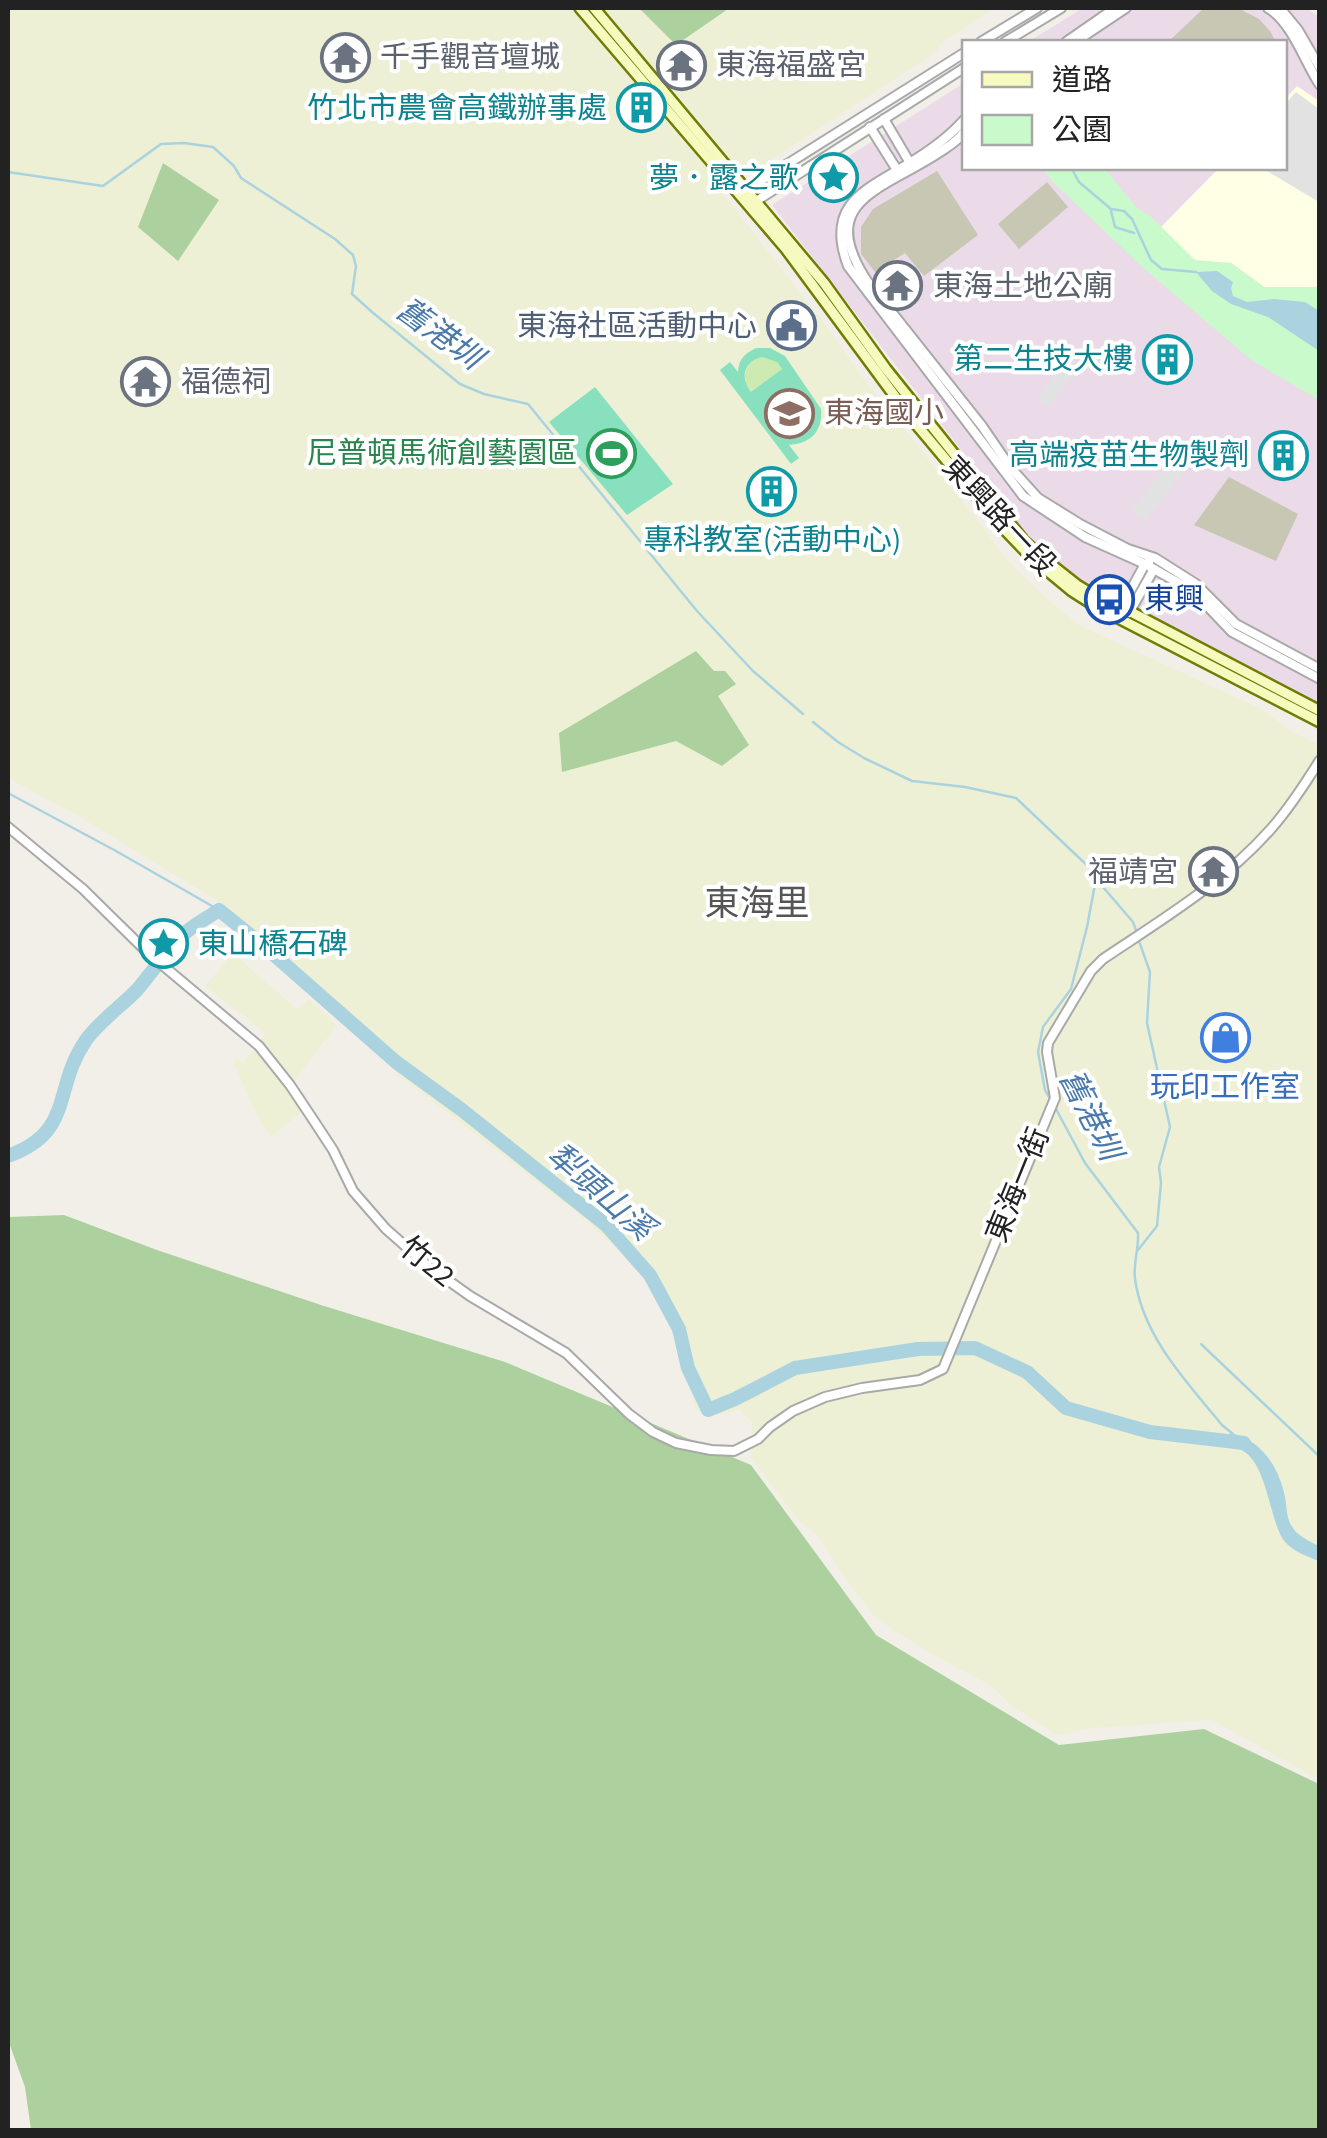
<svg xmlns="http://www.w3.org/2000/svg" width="1327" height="2138" viewBox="0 0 1327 2138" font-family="'Source Sans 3','Noto Sans TC',sans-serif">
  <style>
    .industrial { fill: #ebdbe8 }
    .education { fill: #ffffe5 }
    .construction { fill: #c7c7b4 }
    .farmland { fill: #eef0d5 }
    .grass { fill: #cdebb0 }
    .forest { fill: #add19e }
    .park { fill: #c8facc }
    .pitch { fill: #88e0be; fill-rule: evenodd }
    .parking { fill: #e2e2e2 }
    .water { fill: #aad3df }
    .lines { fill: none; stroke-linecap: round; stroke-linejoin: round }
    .stream { stroke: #aad3df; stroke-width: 2.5 }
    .river { stroke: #aad3df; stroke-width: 14 }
    .tertiary-casing { stroke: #a9a9a9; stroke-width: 12 }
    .secondary-casing { stroke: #707d05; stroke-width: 14 }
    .tertiary { stroke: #fff; stroke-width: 8 }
    .secondary { stroke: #f7fabf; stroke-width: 9 }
    .labels { text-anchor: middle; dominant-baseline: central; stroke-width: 8; stroke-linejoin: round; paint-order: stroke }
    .worship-label { font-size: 30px; fill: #5b616d; stroke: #fff; text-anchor: start }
    .culture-label { font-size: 30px; fill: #0d838f; stroke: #fff; text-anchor: end }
    .service-label { font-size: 30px; fill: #4e5e75; stroke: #fff; text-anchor: end }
    .education-label { font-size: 30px; fill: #785e54; stroke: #fff; text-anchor: start }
    .leisure-label { font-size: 30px; fill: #27864d; stroke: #fff; text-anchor: end }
    .street-label { font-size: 30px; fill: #222; stroke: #fff }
    .transit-label { font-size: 30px; fill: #164399; stroke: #fff; text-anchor: start }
    .shop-label { font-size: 30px; fill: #366cbe; stroke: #fff }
    .water-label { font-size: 32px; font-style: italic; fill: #4a7aab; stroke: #fff }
    .quarter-label { font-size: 35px; fill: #555; stroke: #fff }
  </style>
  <rect width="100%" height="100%" fill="#f2efe9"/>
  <polygon class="industrial" points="1083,8 1306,8 1319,17 1319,703 1081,583 1023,530 772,205 964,83 964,168 1284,168 1284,42 1028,42"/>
  <polygon class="education" points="1297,86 1319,101 1319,287 1264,287 1231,263 1195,261 1161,227 1219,168 1284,168 1285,99"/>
  <g class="construction">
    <polygon points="1204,8 1238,8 1259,19 1270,31 1276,42 1168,42"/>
    <polygon points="937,171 978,235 924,276 905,253 875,272 861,254 861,227 873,209"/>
    <polygon points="1047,182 1068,207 1019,249 998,224"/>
    <polygon points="1229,477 1298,514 1276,561 1194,525"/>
  </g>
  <g class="farmland">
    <polygon points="8,8 995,8 939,45 939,50 759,168 756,165 746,171 723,194 824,323 866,382 984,528 1006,559 1047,599 1079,625 1261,709 1294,733 1319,744 1319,1780 1212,1720 1094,1728 1057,1735 1013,1707 990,1685 935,1656 893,1630 874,1616 842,1574 818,1536 799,1521 751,1458 752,1422 740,1410 717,1415 695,1410 690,1386 681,1362 676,1336 658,1302 638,1270 585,1219 400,1076 305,976 224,905 80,817 8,778"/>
    <polygon points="233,953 297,1009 309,999 337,1025 293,1083 308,1106 271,1137 259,1120 233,1062 237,1059 243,1063 265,1033 205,986"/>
  </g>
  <g class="grass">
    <path d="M762,357L777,362L782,369L751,393C741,379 743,362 762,357Z"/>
    <path d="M806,403L814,416C812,428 806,433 796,438C786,436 780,434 774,426Z"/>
  </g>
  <g class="forest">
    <polygon points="639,8 728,8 728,9 676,45"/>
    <polygon points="163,163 219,200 178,261 138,227"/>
    <polygon points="696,651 714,671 725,671 736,684 718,696 749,745 722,766 676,741 562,772 559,733"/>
    <polygon points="64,1215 157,1250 321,1305 505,1362 751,1465 876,1635 1059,1745 1204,1729 1319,1784 1319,2130 31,2130 25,2087 8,2040 8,1217"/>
  </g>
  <polygon class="park" points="1042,168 1104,168 1136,207 1150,216 1195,260 1231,263 1264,287 1319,287 1319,400 1250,359 1140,265 1052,181"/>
  <g class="pitch">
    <path d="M756,348H770L785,356L821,409C823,431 811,444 789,445L799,458L791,464L720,370L730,362L738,372C739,359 744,354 756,348ZM762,357L777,362L782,369L751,392C740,378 743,362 762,357ZM806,403L814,416C812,428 806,433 796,438C786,436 779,434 775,425Z"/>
    <polygon points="595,387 673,484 627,515 549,422"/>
  </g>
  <g class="parking">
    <polygon points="1296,92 1319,109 1319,202 1262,168 1284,168 1285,104"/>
    <polygon points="1069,359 1080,368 1048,407 1037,398"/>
    <polygon points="1179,449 1193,460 1145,521 1131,510"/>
  </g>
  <g class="water">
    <polygon points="1217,271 1233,282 1231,288 1233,296 1247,302 1274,299 1305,302 1319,311 1319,351 1268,317 1231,304 1212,291 1196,272"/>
    <path d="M1230,1433C1261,1439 1279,1467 1285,1497C1287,1507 1286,1519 1293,1528C1298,1536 1311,1542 1319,1546V1561C1308,1557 1293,1551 1285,1542C1268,1522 1268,1452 1234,1448L1228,1438Z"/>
  </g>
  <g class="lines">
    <g class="stream">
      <polyline points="1073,171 1079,182 1111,209 1124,211 1132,219 1151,260 1162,269 1196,272"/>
      <polyline points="8,172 103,186 161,144 184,143 213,147 234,166 241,178 335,239 353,255 356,266 352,294 372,312 460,384 484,394 528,404 697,611 753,671 803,714"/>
      <polyline points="1111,211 1115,227 1134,233"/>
      <polyline points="813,722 838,742 864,758 912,781 965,787 1016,798 1093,871 1096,879 1087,927 1071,989 1043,1027 1038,1052 1045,1090 1052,1102"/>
      <polyline points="8,793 116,851 219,910"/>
      <polyline points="1097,880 1133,922 1137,933"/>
      <path d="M1056,1109L1085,1163L1138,1233C1139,1248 1133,1264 1135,1279C1143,1337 1187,1382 1222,1425L1233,1434"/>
      <polyline points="1138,1250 1157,1226 1161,1183 1159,1167 1170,1127 1147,1023 1150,972 1139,941"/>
      <polyline points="1201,1344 1320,1457"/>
    </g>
    <path class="river" d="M8,1156C75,1132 52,1089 86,1040C99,1022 120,1007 136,991C151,974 164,953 181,937C191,926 206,919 219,910L264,946L396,1062L462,1110L606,1225L650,1275L679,1329L688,1368L708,1410L735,1399L795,1368L918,1349L975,1348L1027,1372L1066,1408L1150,1432L1244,1443"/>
    <defs>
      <g id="tertiary">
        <path d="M1268,8C1292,22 1304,61 1320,85"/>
        <polyline points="1280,8 1298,30 1320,68"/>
        <polyline points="981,42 1037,8"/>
        <polyline points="1005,42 1061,8"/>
        <polyline points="1066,42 1115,8"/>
        <polyline points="1075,42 1126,8"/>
        <polyline points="884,119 910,163 908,168"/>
        <path d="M964,120C949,137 928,152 908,164C863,191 825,205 848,266L1023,496L1085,537L1145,564L1193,591L1232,632L1320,679"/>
        <polyline points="870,127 897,170 902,171"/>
        <path d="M964,132C958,141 949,146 940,152C883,190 814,200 867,281L982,426L1010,467L1038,498L1080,524L1128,549L1155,558L1196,584L1236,624L1320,669"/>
        <polyline points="743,192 964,53"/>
        <polyline points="753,203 964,68"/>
        <polyline points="1129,613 1154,569"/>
        <polyline points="1121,619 1121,608 1145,564 1149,562"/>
        <path d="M8,827L83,889L148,953L259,1046L290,1085L314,1121L333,1150L353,1191L386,1229L428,1266L470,1296L566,1353L629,1414L653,1432L676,1443L711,1450L734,1451L758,1439L770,1427L793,1411L825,1397L862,1388L920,1380L943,1369L1055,1098L1047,1052L1048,1043L1091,971L1103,959C1161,920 1223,883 1270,830C1289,809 1305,784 1320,760"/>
      </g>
      <g id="secondary">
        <polyline points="580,8 786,249 911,418 1004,529 1031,557 1072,591 1097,607 1320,722"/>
        <polyline points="594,8 824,283 886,369 1023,540 1039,555 1077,585 1105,602 1131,612 1320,711"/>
      </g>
    </defs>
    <use href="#tertiary" class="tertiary-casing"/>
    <use href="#secondary" class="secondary-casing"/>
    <use href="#tertiary" class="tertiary"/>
    <use href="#secondary" class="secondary"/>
  </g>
  <defs>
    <symbol id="temple-ring" viewBox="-11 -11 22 22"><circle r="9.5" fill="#fff" stroke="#6b7280" stroke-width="1.5"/><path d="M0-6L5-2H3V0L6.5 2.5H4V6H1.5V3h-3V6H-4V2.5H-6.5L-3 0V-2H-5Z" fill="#6b7280"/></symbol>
    <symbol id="building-ring" viewBox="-11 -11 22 22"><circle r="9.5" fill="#fff" stroke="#0f9aa8" stroke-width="1.5"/><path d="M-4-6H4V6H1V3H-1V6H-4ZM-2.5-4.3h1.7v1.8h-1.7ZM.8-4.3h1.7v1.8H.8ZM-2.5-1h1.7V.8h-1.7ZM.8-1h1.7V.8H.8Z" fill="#0f9aa8"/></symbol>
    <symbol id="sight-ring" viewBox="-11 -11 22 22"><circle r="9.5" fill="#fff" stroke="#0f9aa8" stroke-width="1.5"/><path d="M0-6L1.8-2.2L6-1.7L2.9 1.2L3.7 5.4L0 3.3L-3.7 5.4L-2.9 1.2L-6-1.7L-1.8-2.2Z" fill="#0f9aa8"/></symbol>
    <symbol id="civic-ring" viewBox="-11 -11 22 22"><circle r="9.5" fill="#fff" stroke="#5c6f8a" stroke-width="1.5"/><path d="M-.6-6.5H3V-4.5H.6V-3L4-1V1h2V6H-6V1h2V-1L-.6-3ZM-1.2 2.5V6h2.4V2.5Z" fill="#5c6f8a"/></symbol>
    <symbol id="school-ring" viewBox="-11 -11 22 22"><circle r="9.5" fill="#fff" stroke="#8d6e63" stroke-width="1.5"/><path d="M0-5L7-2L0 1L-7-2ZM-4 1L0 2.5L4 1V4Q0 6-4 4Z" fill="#8d6e63"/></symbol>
    <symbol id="stadium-ring" viewBox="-11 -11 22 22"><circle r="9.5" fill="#fff" stroke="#2e9e5b" stroke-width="1.5"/><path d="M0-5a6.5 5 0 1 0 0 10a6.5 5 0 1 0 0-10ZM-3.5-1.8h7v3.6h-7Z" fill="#2e9e5b"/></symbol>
    <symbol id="bus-ring" viewBox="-11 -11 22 22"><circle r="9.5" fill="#fff" stroke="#1a4fb4" stroke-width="1.5"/><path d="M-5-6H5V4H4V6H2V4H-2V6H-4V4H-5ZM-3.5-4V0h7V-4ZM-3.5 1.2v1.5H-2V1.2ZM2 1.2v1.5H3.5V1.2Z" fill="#1a4fb4"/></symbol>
    <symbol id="shop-ring" viewBox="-11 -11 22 22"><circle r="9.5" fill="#fff" stroke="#3f7fe0" stroke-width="1.5"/><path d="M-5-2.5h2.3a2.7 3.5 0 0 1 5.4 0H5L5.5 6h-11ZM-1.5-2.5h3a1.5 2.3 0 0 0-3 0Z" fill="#3f7fe0"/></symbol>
  </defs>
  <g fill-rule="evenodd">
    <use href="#temple-ring" x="318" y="30" width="55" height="55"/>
    <use href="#temple-ring" x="654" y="38" width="55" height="55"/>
    <use href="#building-ring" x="614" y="80" width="55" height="55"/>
    <use href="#sight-ring" x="806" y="150" width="55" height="55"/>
    <use href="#temple-ring" x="870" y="258" width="55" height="55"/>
    <use href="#civic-ring" x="764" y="298" width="55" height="55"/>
    <use href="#building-ring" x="1140" y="332" width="55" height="55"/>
    <use href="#temple-ring" x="118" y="354" width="55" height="55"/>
    <use href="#school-ring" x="762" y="386" width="55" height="55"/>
    <use href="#stadium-ring" x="584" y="426" width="55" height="55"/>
    <use href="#building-ring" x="1256" y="428" width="55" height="55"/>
    <use href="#building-ring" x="744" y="464" width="55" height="55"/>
    <use href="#bus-ring" x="1082" y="572" width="55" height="55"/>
    <use href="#temple-ring" x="1186" y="844" width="55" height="55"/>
    <use href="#sight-ring" x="136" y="916" width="55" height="55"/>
    <use href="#shop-ring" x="1198" y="1010" width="55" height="55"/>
  </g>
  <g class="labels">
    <g class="worship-label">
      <text x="380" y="57">千手觀音壇城</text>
      <text x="716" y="65">東海福盛宮</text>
      <text x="933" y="286">東海土地公廟</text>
      <text x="181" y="382">福德祠</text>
      <text x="1178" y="872" text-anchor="end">福靖宮</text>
    </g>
    <g class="culture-label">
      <text x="607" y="108">竹北市農會高鐵辦事處</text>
      <text x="799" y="178">夢．露之歌</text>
      <text x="1133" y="359">第二生技大樓</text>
      <text x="1249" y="455">高端疫苗生物製劑</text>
      <text x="772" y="540" text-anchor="middle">專科教室(活動中心)</text>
      <text x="198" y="944" text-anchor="start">東山橋石碑</text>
    </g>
    <g class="service-label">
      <text x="757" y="326">東海社區活動中心</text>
    </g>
    <g class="education-label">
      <text x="824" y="413">東海國小</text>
    </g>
    <g class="leisure-label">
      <text x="577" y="453">尼普頓馬術創藝園區</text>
    </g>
    <g class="street-label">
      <text transform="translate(999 516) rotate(47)">東興路一段</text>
      <text transform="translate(1018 1185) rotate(-68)">東海一街</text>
      <text transform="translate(427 1262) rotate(39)">竹22</text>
    </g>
    <g class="transit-label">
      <text x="1144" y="599">東興</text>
    </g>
    <g class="shop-label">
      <text x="1225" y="1087">玩印工作室</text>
    </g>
    <g class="water-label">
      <text transform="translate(439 334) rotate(36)">舊港圳</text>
      <text transform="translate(1090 1115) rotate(63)">舊港圳</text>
      <text transform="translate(600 1192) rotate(41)">犁頭山溪</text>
    </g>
    <g class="quarter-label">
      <text x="757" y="904">東海里</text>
    </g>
  </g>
  <rect width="1327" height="2138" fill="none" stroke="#222222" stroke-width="20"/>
  <rect x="962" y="40" width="325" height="130" fill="#ffffff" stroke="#a7a7a7" stroke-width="2.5"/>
  <rect x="982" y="72" width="50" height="15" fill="#f7fabf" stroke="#a7a7a7" stroke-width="2.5"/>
  <text x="1052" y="90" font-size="30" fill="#222222">道路</text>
  <rect x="982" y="115" width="50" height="30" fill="#c8facc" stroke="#a7a7a7" stroke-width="2.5"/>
  <text x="1052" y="140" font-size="30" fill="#222222">公園</text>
</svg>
